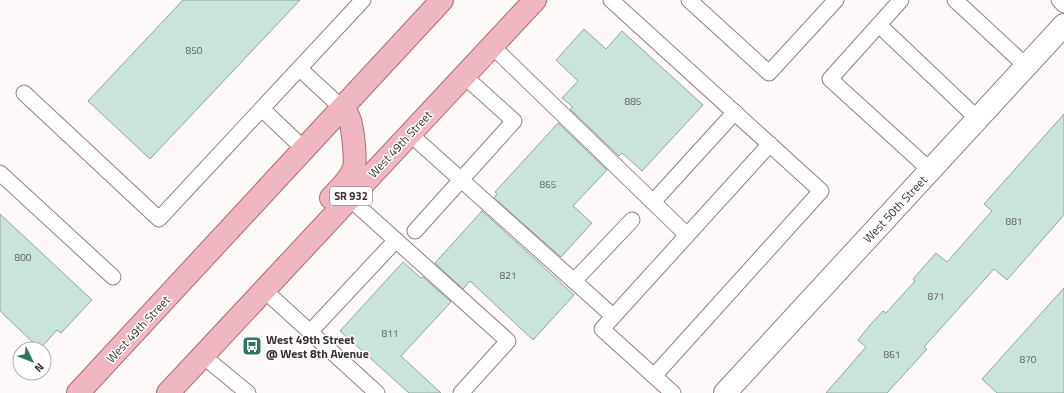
<svg xmlns="http://www.w3.org/2000/svg" width="1064" height="393" viewBox="0 0 1064 393" font-family="'Titillium Web',sans-serif">
  <style>
    .building { fill: #cae3dc; stroke: #8fa6a0 }
    .lines { fill: none; stroke-linecap: round; stroke-linejoin: round }
    .lane-casing { stroke: #957e82; stroke-width: 17 }
    .street-casing { stroke: #957e82; stroke-width: 24 }
    .primary-casing { stroke: #aa6976; stroke-width: 24 }
    .lane { stroke: #fff; stroke-width: 15 }
    .street { stroke: #fff; stroke-width: 22 }
    .primary { stroke: #f0b7c2; stroke-width: 22 }
    .labels { text-anchor: middle; dominant-baseline: central; stroke-width: 3; stroke-linejoin: round; paint-order: stroke }
    .number-label { font-size: 10px; fill: #5e5d5c }
    .shield { fill: #fff; stroke: #756e70; stroke-width: 1 }
    .shield-label { font-size: 11px; font-weight: bold; fill: #3a3032 }
    .street-label { font-size: 12px; fill: #3a3032; stroke: #fff }
    .poi-label { font-size: 12px; font-weight: bold; fill: #3a3032; stroke: #fff; text-anchor: start }
  </style>
  <rect width="100%" height="100%" fill="#fef9f9"/>
  <g class="building">
    <polygon points="183,0 300,0 150,159 88,101"/>
    <polygon points="584,29 606,49 622,31 703,105 642,171 622,153 619,156 570,109 573,107 562,98 578,81 556,60"/>
    <polygon points="1064,114 1064,215 1007,280 994,269 924,347 927,349 887,393 826,393 866,347 858,340 870,325 883,311 886,313 915,281 913,279 936,253 947,262 992,211 984,204"/>
    <polygon points="558,123 607,170 573,206 592,223 561,257 494,198 497,194 495,192"/>
    <polygon points="482,211 574,295 533,340 470,281 463,289 435,263"/>
    <polygon points="0,214 92,300 61,333 57,330 40,349 0,311"/>
    <polygon points="403,262 421,278 423,277 451,302 401,356 441,393 409,393 340,331"/>
    <polygon points="1064,288 1064,393 997,393 982,379"/>
  </g>
  <g class="lines">
    <defs>
      <g id="lane">
        <polyline points="611,0 821,191 654,376 602,329 770,144"/>
        <polyline points="689,0 769,73 836,0"/>
        <polyline points="901,0 830,79 930,170"/>
        <polyline points="955,0 1026,66"/>
        <polyline points="1059,0 1064,5"/>
        <polyline points="879,25 978,119"/>
        <polyline points="492,46 687,235"/>
        <polyline points="300,69 342,108"/>
        <polyline points="24,93 159,219 363,0"/>
        <polyline points="262,109 304,149"/>
        <polyline points="410,134 613,316"/>
        <polyline points="0,173 113,277"/>
        <polyline points="349,198 508,341 461,393"/>
        <polyline points="653,202 735,112"/>
        <polyline points="415,231 514,121 464,76"/>
        <polyline points="574,281 632,220"/>
        <polyline points="264,290 377,393"/>
        <polyline points="310,332 396,240"/>
        <polyline points="203,356 248,393"/>
        <polyline points="654,376 673,393"/>
      </g>
      <polyline id="street" points="725,393 1064,25"/>
      <g id="primary">
        <path d="M331,198C338,190 350,180 354,168C356,160 353,126 349,118C348,115 344,111 342,108"/>
        <polyline points="78,393 442,0"/>
        <polyline points="168,393 535,0"/>
      </g>
    </defs>
    <use href="#lane" class="lane-casing"/>
    <use href="#street" class="street-casing"/>
    <use href="#primary" class="primary-casing"/>
    <use href="#lane" class="lane"/>
    <use href="#street" class="street"/>
    <use href="#primary" class="primary"/>
  </g>
  <defs>
    <symbol id="bus-square" viewBox="-11 -11 22 22"><rect x="-9" y="-9" width="18" height="18" rx="4" fill="#327466" stroke="#fff"/><path d="M-5-6H5V4H4V6H2V4H-2V6H-4V4H-5ZM-3.5-4V0h7V-4ZM-3.5 1.2v1.5H-2V1.2ZM2 1.2v1.5H3.5V1.2Z" fill="#fff"/></symbol>
  </defs>
  <g fill-rule="evenodd">
    <use href="#bus-square" x="241" y="335" width="22" height="22"/>
  </g>
  <g class="labels">
    <g class="number-label">
      <text x="194" y="50">850</text>
      <text x="633" y="101">885</text>
      <text x="548" y="184">865</text>
      <text x="1014" y="221">881</text>
      <text x="23" y="257">800</text>
      <text x="508" y="275">821</text>
      <text x="936" y="296">871</text>
      <text x="390" y="333">811</text>
      <text x="892" y="354">861</text>
      <text x="1028" y="359">870</text>
    </g>
    <rect class="shield" x="330" y="187" width="42" height="18" rx="3"/>
    <g class="shield-label">
      <text x="351" y="196">SR 932</text>
    </g>
    <g class="street-label">
      <text transform="translate(400 144) rotate(-47)">West 49th Street</text>
      <text transform="translate(895 209) rotate(-47)">West 50th Street</text>
      <text transform="translate(138 329) rotate(-47)">West 49th Street</text>
    </g>
    <g class="poi-label">
      <text x="266" y="339">West 49th Street<tspan x="266" dy="14">@ West 8th Avenue</tspan></text>
    </g>
  </g>
  <g transform="translate(32 361) rotate(133)"><circle r="19" fill="#ffffff" stroke="#b0acad"/>
  <path d="M0-3L7 15L0 10L-7 15Z" fill="#327466"/>
  <text y="-6" font-size="11" font-weight="bold" text-anchor="middle" fill="#3a3032">N</text>
  </g>
</svg>
